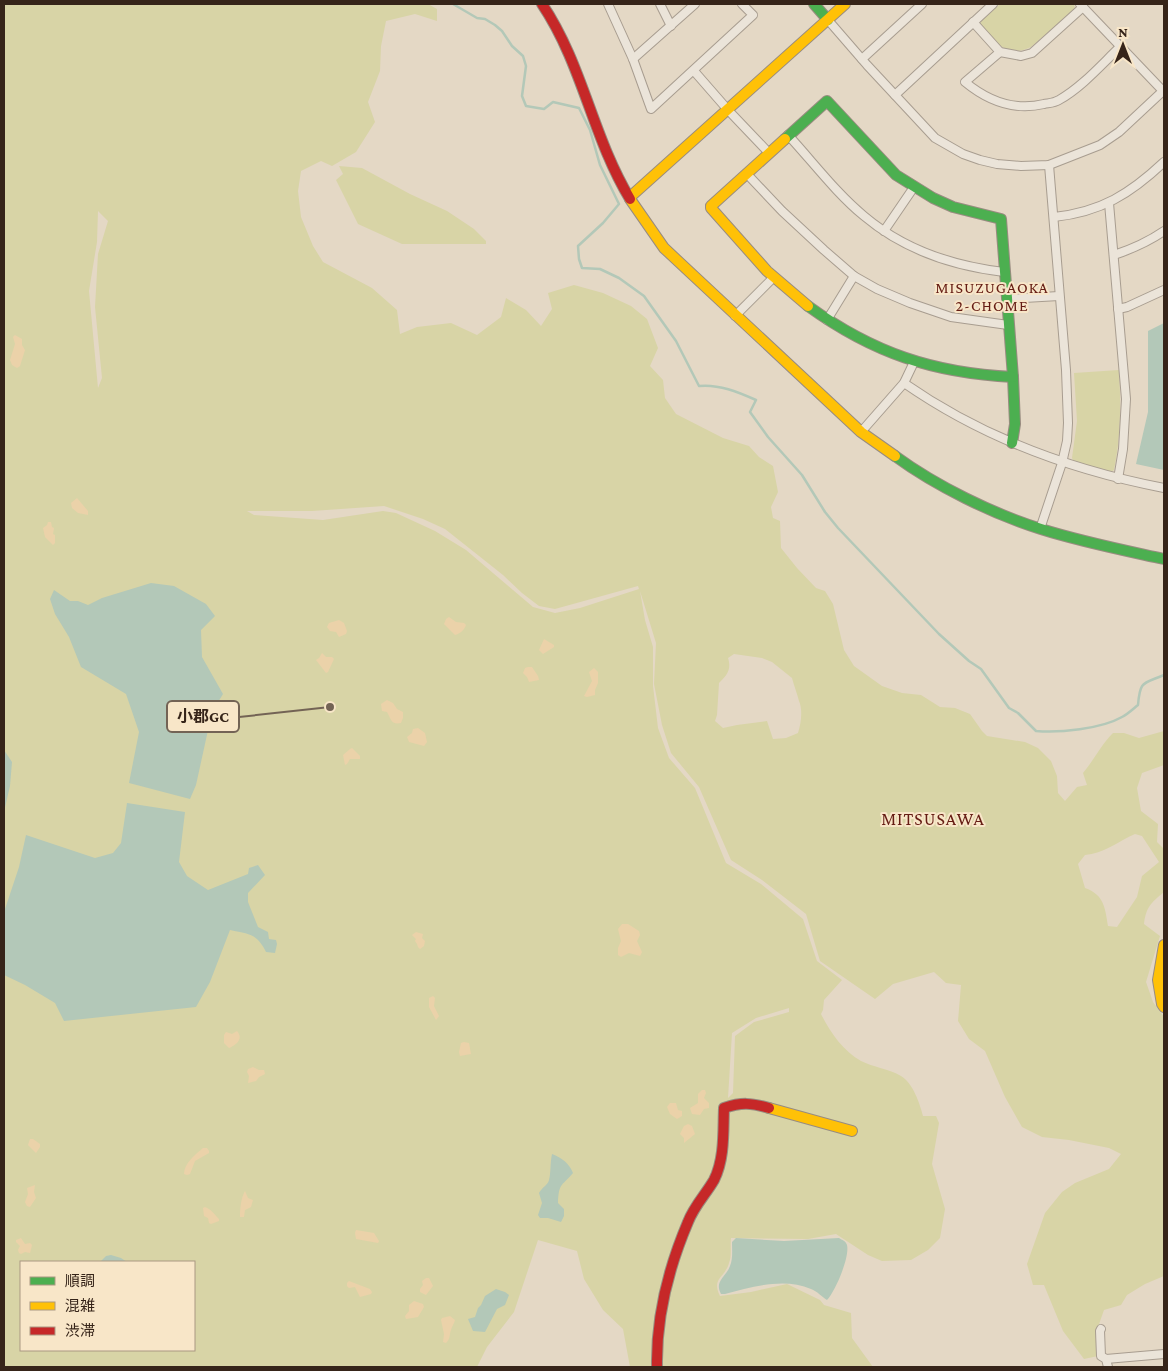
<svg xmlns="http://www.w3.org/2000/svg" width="1168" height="1371" viewBox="0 0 1168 1371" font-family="'Crimson Pro','Noto Sans JP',serif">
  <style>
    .green { fill: #d8d4a6; fill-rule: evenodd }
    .sand { fill: #ebd2a9 }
    .water { fill: #b3c8b8 }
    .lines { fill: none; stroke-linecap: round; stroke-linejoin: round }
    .stream { stroke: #b3c8b8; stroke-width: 2.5 }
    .street-casing { stroke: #a89d90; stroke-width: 10 }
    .fast-casing { stroke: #988c80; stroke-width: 12 }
    .slow-casing { stroke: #988c80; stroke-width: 12 }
    .jam-casing { stroke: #988c80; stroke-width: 12 }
    .street { stroke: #ebe4d9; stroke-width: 8 }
    .fast { stroke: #4caf50; stroke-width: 10 }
    .slow { stroke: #ffc107; stroke-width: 10 }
    .jam { stroke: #c62828; stroke-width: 10 }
    .labels { text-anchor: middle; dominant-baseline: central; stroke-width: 4; stroke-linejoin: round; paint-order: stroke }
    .neighbourhood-label { font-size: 16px; letter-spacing: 1px; fill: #661d14; stroke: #f8e6c8 }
    .quarter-label { font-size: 18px; letter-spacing: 1px; fill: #661d14; stroke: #f8e6c8 }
    .leader { fill: none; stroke: #736355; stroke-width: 2 }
    .callout-dot { fill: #736355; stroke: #f8e6c8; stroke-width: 2 }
    .callout { fill: #f8e6c8; stroke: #736355; stroke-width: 2 }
    .callout-label { font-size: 16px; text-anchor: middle; font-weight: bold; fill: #362419 }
  </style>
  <rect width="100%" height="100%" fill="#e4d8c5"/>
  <g class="green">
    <path d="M4,4H428L437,9V21L415,14L386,21L381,46L380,71L368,102L375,122L356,152L332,166L321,161L301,171L298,191L301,217L313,246L323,262L372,288L397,310L400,334L417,327L451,323L477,335L501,317L506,298L526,310L541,326L552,309L548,293L574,285L603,293L631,306L647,319L658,348L650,366L663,380L665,398L676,414L723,438L749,446L759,457L773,466L778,492L771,507L773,518L780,521L781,548L797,568L816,588L825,591L833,604L844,650L854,666L882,686L902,693L921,695L940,707L955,708L970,714L982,731L987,736L1025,742L1038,748L1051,761L1057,776L1058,793L1065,801L1077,787L1087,785L1083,773C1094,760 1101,745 1113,733H1124L1139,738L1164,731V765L1142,773L1137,788L1141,811L1158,824L1157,842L1164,849V892C1151,903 1146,907 1144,924L1160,936L1146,982L1153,1002L1164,1017V1276L1145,1284L1127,1295L1121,1305L1104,1310L1098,1327V1356L1084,1359L1063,1331L1044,1285H1033L1027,1264L1045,1213L1062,1192L1075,1183L1109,1169L1121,1154L1109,1148L1069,1140L1042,1137L1022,1127L1005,1097L985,1051L969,1039L958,1021L961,985L946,983L934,972L893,984L875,999L820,961L806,914L762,880L731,860L699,787L671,753L662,725L654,684L656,643L640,591L645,620L653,647V686L658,728L669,758L695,788L726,863L761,884L803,919L817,961L842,980L824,1000L823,1010L821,1014C830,1032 843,1051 861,1061C873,1067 889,1069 901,1076C913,1083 920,1104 923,1116H936L939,1123L932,1164L945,1209L940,1238L928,1250L911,1260L882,1261L868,1255L836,1234L808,1239L731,1238C730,1246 732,1256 729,1263C725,1278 711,1278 720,1296L751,1292L787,1284L820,1300L824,1305L851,1313L852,1338L873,1367H630L623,1329L603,1310L584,1279L577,1251L538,1240L514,1312L487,1347L477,1367H4ZM98,211L108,221L98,254L95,307L102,378L98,388L89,291L97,242ZM384,506L423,519L445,529L503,575L522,593L539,606L555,609L638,586L639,589L580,608L555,613L533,607L466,550L435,531L396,513L383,511L323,520L254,515L247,511H312ZM734,654L762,658L772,662L792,678C794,686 797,693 799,701C803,710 801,724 798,733L786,738L773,739L767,721L737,725L723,728L715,721L717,715L719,683C726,676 732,670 728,658ZM1135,834L1142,836L1159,862L1142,876L1137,897L1117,927L1108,926C1105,907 1104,895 1085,888L1078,864L1085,855C1103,854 1119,841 1135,834ZM789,1008V1012L754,1022L735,1036L733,1093L728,1098L732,1033L756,1018ZM21,1262H194V1350H21Z"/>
    <path d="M1000,4H1074L1075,9L1031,47C1006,59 995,41 980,25L981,21Z"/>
    <polygon points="339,166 362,168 410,194 447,211 474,229 486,241 486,244 402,244 358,224 336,180 343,174"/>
    <path d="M1119,370C1121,404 1121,437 1114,470L1111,472L1074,462L1072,458L1077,421L1074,373Z"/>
  </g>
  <g class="sand">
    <polygon points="15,335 22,339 22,345 25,350 20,366 17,368 12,365 10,360 15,344 13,337"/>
    <polygon points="77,498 88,511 88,515 78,513 72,508 71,503"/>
    <polygon points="48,522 51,522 52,527 54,528 53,534 55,535 55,543 53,545 45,537 43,528 47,525"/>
    <path d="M449,617L456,622L464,623L466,625C465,629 460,634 455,635L444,624L446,619Z"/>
    <polygon points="339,620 344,623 347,631 346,634 339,637 336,632 330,631 327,627 329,623"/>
    <polygon points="544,639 554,645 554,647 543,654 539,650"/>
    <path d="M322,653L326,657H332L334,659L328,672L326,673C322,668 320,665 316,660L319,658Z"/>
    <polygon points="528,667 532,667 538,676 539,680 529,682 527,677 523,673 525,668"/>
    <polygon points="594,668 598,672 598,683 595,690 595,695 587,697 584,696 592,681 589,672"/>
    <path d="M387,700L393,703L397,709L403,712V718L401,723C391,725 391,719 387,712L382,711L381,704Z"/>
    <polygon points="418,728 425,733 427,742 424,746 409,742 407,737 412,733 413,729"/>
    <polygon points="352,748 360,756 360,759 350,759 347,764 345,765 343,755 350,749"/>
    <polygon points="622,924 628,924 639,931 640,935 637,941 642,952 640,956 629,953 621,957 618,955 618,948 621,941 618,929"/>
    <polygon points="416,932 423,934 422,938 425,941 424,946 420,949 418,947 417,944 415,941 416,939 412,935"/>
    <polygon points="433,996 435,998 434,1006 439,1016 436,1020 429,1007 429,998"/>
    <path d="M237,1031C244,1039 236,1045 229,1048L224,1043V1035L226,1032L232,1034Z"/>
    <polygon points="464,1042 469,1043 471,1054 460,1056 459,1052 461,1043"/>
    <polygon points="253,1067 259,1070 264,1070 265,1074 259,1077 256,1081 248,1083 249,1076 247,1072 248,1069"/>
    <polygon points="702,1090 705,1090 706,1093 704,1098 709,1103 709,1108 704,1109 700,1115 692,1114 690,1108 698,1103 698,1094"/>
    <polygon points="670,1103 676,1103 678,1110 682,1111 682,1116 677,1119 670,1114 667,1107"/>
    <polygon points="688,1124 692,1126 695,1134 684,1143 684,1138 680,1134 684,1126"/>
    <polygon points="30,1139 33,1139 40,1144 40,1147 36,1153 28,1145"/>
    <path d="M203,1148H207L209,1151V1153L195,1161L190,1174L187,1175L184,1174C184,1163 196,1154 203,1148Z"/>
    <polygon points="35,1185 34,1192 36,1198 30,1207 27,1206 25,1202 28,1194 27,1188"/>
    <path d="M245,1191L248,1198L253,1200L251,1207L245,1210L244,1217H240C240,1208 241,1198 245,1191Z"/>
    <path d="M205,1207C211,1209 215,1215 219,1219V1221L211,1224L209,1223L208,1218L204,1216L203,1208Z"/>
    <polygon points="356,1230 374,1233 379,1241 378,1243 356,1239 355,1233"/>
    <polygon points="21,1238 25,1244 30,1243 32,1245 30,1253 25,1252 21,1254 19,1253 18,1250 20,1246 16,1242 16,1240"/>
    <polygon points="426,1278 429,1278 433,1286 426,1295 420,1292 420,1289 423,1285 422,1281"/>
    <polygon points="349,1281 370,1289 372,1292 371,1294 360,1297 355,1287 349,1288 347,1286 347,1283"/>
    <polygon points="414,1301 423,1304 424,1307 418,1317 406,1319 405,1316 409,1311 409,1305"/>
    <path d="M450,1316L455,1320C454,1324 452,1326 451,1330C449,1335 451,1338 446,1343L443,1342L444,1334L441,1320L442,1318Z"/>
  </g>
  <g class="water">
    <polygon points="1164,323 1164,470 1136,464 1148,412 1148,331"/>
    <polygon points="151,583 174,586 206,604 215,616 201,630 202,657 223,694 212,712 196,785 190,799 129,783 139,732 126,694 81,667 69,637 55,614 50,599 54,590 70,601 78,601 88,605 102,598"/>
    <polygon points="4,750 12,762 10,786 4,812"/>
    <path d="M127,803L185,812L179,862L187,876L208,890L248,874L249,868L258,865L265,875L248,893V902L258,927L268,932L269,939L276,940L277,944L275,953L266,952C257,934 250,934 230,930L210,982L196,1007L64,1021L55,1003L25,985L4,975V912L19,867L26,835L95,858L113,853L121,843Z"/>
    <path d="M552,1154C562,1158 569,1163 573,1173C561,1187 559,1183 558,1203L564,1209V1216L561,1222L548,1218H540L538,1215L542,1203L539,1193C542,1187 548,1185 549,1180C551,1173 550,1163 552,1154Z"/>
    <path d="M736,1238L784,1241L839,1238C842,1240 846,1241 847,1245C850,1257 835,1292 827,1300C822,1297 817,1291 811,1289C784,1277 752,1287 725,1294H721C714,1281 726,1277 730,1266C733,1259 732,1250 732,1242Z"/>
    <polygon points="111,1255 121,1258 127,1262 100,1262 106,1256"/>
    <polygon points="496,1289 505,1292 509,1295 505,1305 497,1309 485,1332 473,1331 468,1319 475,1317 478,1308 481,1305 485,1296"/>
  </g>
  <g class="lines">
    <path class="stream" d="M453,4L477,18L485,19L495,25L502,31L512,46L523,56L526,66L522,96L526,106L544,109L553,102L579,108L590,130L600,165L619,204L603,223L578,246L579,259L582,268L600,269L619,278L644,296L676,341L699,386C719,384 738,392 756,400L750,412L768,437L802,475L825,512L838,528L939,634L969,661L981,669L1009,708L1018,713L1036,731C1059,733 1101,729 1122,717C1128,714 1133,709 1138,705C1140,680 1143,684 1164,675"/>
    <defs>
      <g id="street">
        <polyline points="608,4 633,59 651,109 753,15 742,4"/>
        <polyline points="660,4 671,26"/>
        <polyline points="1080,4 1163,91"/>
        <polyline points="828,20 867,65 935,138 963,154 980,160 997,164 1021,166 1049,165 1100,145 1119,132 1164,90"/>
        <polyline points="973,22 1000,52 1021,56 1032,53 1083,7"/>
        <path d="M1000,52L965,82C988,101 1015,111 1044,104C1049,103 1054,103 1059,100C1082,87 1101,65 1120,47"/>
        <polyline points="633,59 695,4"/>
        <polyline points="862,59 922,4"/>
        <polyline points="694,71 728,110 769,153"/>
        <polyline points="895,95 993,4"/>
        <path d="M788,135C813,162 836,193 864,216C903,249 953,266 1004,272"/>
        <polyline points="747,174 782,211 824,250 854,276 877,289 910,303 951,317 1008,325"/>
        <polyline points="1109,203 1126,399 1123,449 1118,479"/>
        <path d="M1054,217C1101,212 1130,194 1164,162"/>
        <polyline points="884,231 914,187"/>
        <path d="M1114,255C1132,249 1148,242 1164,231"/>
        <polyline points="1007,299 1059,296"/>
        <polyline points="1118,309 1127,307 1164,290"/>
        <polyline points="735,316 773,278"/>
        <polyline points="827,320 854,276"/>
        <path d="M904,383C983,438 1070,470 1164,488"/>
        <polyline points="861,432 904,383 914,362"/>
        <polyline points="1040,529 1062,463 1067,441 1068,423 1066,370 1049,165"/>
        <polyline points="1101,1329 1100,1331 1101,1356 1106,1359 1108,1367"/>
        <polyline points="1106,1359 1164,1354"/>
      </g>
      <g id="fast">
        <polyline points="814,4 828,20"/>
        <polyline points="785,139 827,101 896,175 933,198 953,207 1001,219 1013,377 1015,424 1012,443"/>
        <path d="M808,306C873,353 933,373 1013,377"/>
        <path d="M895,456C936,486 993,514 1041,529C1082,542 1123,550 1164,559"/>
      </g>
      <g id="slow">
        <polyline points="785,139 711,206 711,208 767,271 808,306"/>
        <polyline points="630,197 845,4"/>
        <polyline points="630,199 664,248 861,432 895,456"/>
        <polyline points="1164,945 1158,980 1162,1004 1164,1007"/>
        <polyline points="769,1108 852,1131"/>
      </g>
      <g id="jam">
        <path d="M542,4C583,65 592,136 630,199"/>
        <path d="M657,1367C656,1316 668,1269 688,1222C694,1206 706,1194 714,1180C725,1158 723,1131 724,1108C742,1102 751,1103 769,1108"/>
      </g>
    </defs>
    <use href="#street" class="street-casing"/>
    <use href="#fast" class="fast-casing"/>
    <use href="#slow" class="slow-casing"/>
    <use href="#jam" class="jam-casing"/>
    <use href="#street" class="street"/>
    <use href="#fast" class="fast"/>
    <use href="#slow" class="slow"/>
    <use href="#jam" class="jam"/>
  </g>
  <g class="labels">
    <g class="neighbourhood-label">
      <text x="992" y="287">MISUZUGAOKA<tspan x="992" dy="18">2-CHOME</tspan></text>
    </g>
    <g class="quarter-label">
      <text x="933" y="819">MITSUSAWA</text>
    </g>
  </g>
  <path class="leader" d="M330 707L239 717"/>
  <circle class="callout-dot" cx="330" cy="707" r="5"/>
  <rect class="callout" x="167" y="701" width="72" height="31" rx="5"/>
  <g class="callout-label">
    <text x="203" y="722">小郡GC</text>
  </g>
  <rect width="1168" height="1371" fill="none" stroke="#362419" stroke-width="10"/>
  <rect x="20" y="1261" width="175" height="90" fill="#f8e6c8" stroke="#aa9882"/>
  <rect x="30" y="1277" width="25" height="8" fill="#4caf50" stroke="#aa9882"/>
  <text x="65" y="1286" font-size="15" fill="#362419">順調</text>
  <rect x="30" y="1302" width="25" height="8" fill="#ffc107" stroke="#aa9882"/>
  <text x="65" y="1311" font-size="15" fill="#362419">混雑</text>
  <rect x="30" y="1327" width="25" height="8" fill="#c62828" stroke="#aa9882"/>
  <text x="65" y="1336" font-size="15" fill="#362419">渋滞</text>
  <g transform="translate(1123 45)" stroke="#f8e6c8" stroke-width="4" paint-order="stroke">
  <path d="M0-4L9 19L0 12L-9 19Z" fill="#362419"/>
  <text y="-8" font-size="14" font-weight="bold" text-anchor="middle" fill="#362419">N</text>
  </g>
</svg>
